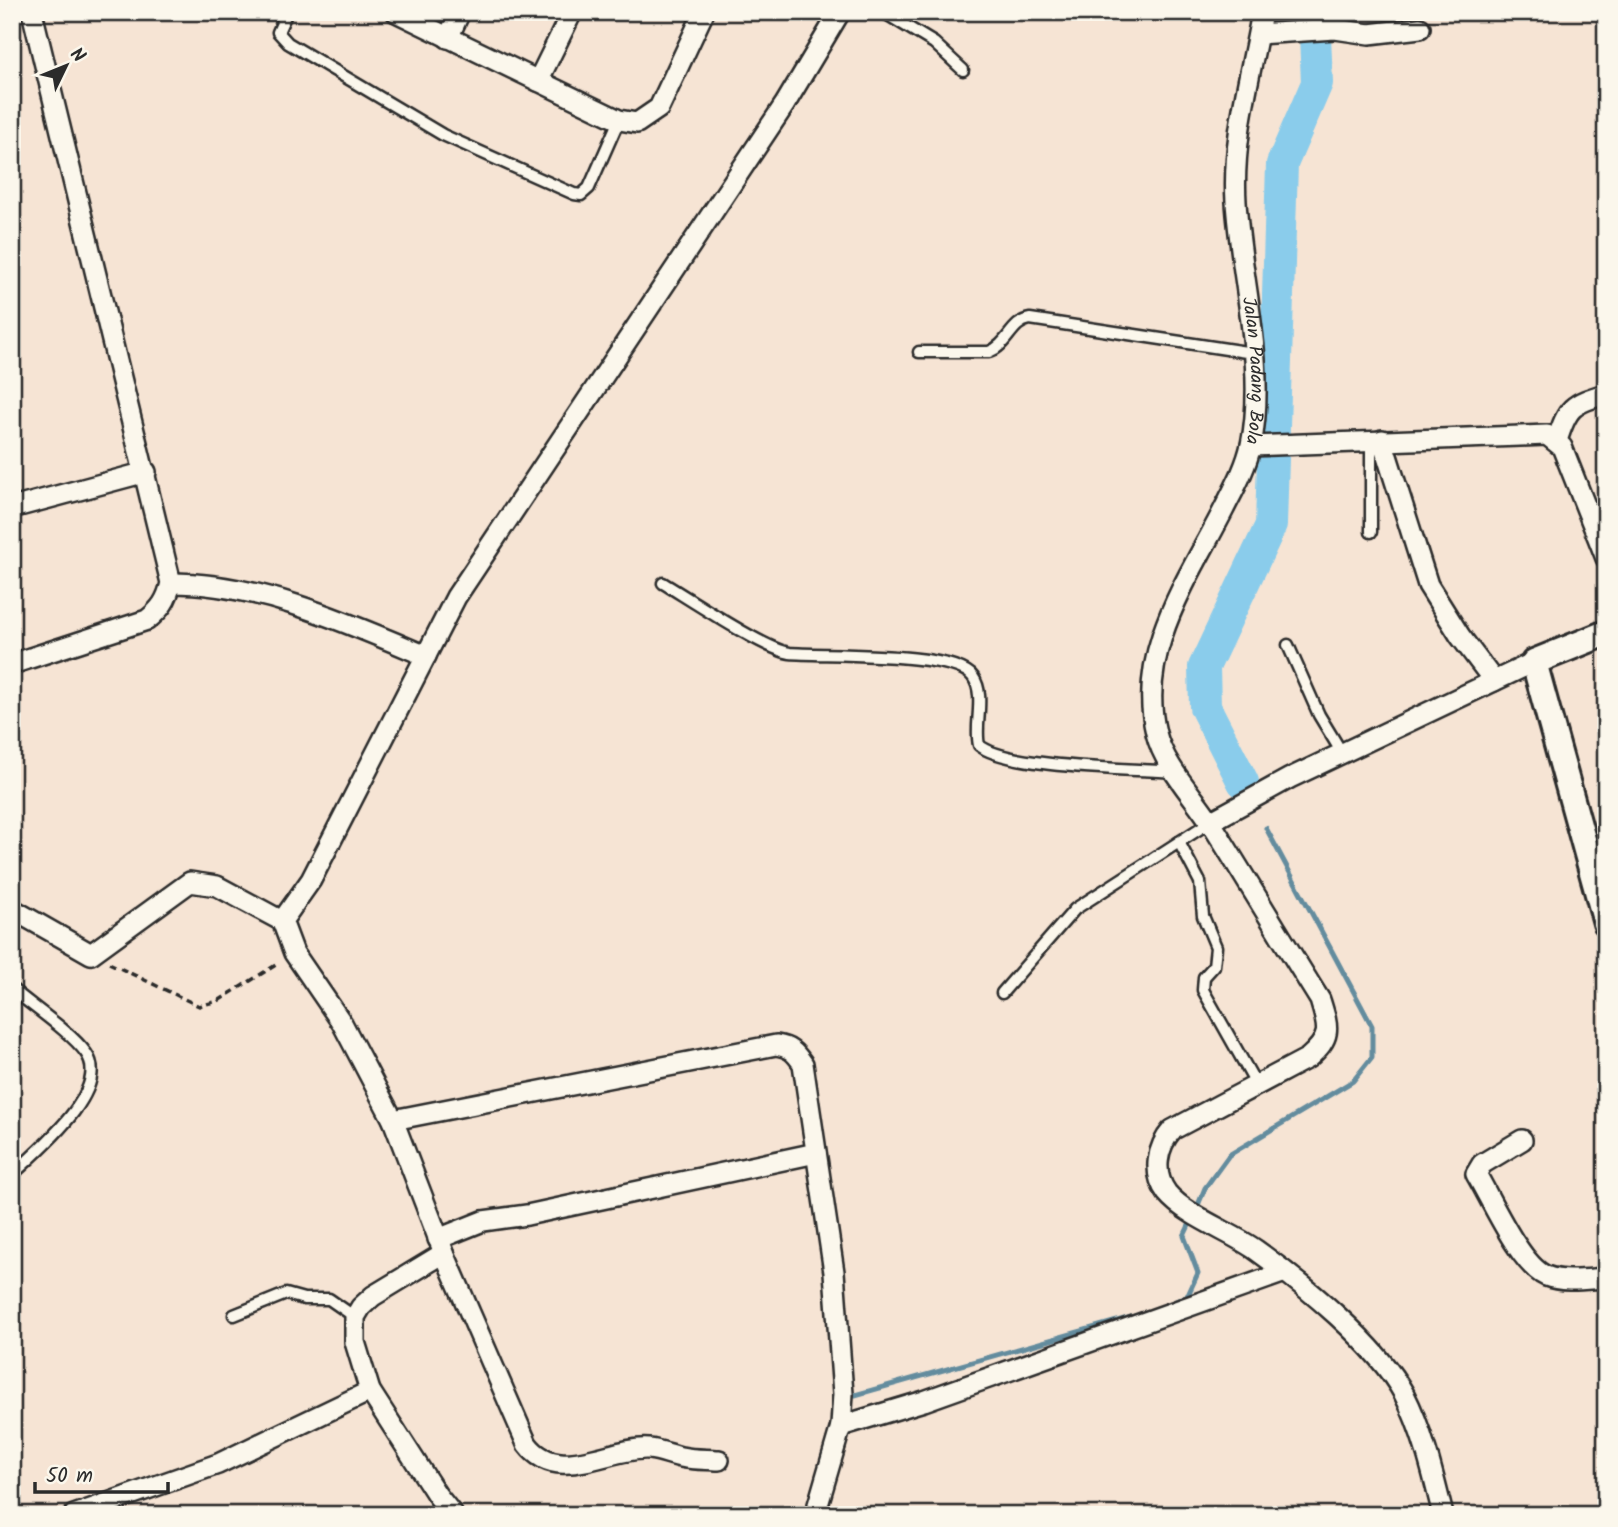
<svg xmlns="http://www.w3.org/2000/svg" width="1618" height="1527" viewBox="0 0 1618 1527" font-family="Kalam,sans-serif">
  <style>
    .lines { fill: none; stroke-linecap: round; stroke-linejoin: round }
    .stream { stroke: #648c9e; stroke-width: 5 }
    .river { stroke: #8acceb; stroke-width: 32 }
    .service-casing { stroke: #2b2b2b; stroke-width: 15 }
    .minor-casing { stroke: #2b2b2b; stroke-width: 24 }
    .tertiary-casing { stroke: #2b2b2b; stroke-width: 30 }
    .path { stroke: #2b2b2b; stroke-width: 3.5; stroke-dasharray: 7 5; stroke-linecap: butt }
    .service { stroke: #fbf7ec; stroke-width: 10 }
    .minor { stroke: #fbf7ec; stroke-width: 19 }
    .tertiary { stroke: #fbf7ec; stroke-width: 24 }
    .labels { text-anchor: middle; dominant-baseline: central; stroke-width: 7; stroke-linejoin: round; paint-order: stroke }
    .street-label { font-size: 19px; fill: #2b2b2b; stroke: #fbf7ec }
  </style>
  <rect width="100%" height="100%" fill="#f6e4d4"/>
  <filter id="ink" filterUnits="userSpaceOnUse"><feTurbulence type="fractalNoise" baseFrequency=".0143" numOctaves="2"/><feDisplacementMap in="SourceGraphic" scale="14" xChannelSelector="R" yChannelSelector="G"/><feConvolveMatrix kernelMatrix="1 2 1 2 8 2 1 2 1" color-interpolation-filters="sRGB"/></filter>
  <g filter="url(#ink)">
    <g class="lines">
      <g class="stream">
        <polyline points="1196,1210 1205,1188 1229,1155 1353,1081 1372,1057 1372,1026 1266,828"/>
        <polyline points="1174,1302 1188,1295 1198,1273 1184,1236 1192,1219"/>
        <polyline points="855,1395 1135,1316"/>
      </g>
      <polyline class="river" points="1243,782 1205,707 1204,667 1271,525 1282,164 1317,83 1314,12"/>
      <defs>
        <g id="service">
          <polyline points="287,12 278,32 288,43 443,135 574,194 581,195 589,188 619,120"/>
          <polyline points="883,12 934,43 963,70"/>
          <path d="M919,352H989C1008,345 1011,322 1030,319L1253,353"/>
          <polyline points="1371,532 1371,441"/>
          <path d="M663,583C688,598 766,650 790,653C824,656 955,651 973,677C986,695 974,725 979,745C1004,768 1136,769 1175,772"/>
          <polyline points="1288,645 1319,715 1342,753"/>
          <polyline points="1179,842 1200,882 1203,916 1216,947 1214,966 1204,977 1203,990 1256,1084"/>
          <path d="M12,989C32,1006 72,1033 86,1053C113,1090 35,1153 12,1175"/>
          <polyline points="1002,993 1075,909 1210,822"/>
          <polyline points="234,1315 286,1294 304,1299 329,1299 355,1317"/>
        </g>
        <g id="minor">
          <polyline points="396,12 619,120 637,123 659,108 704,12"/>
          <path id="s1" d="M1262,12C1251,75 1232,137 1236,202C1241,281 1267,366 1251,445C1246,468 1234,489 1224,509C1189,578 1136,651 1156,733C1164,766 1193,795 1211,823C1248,882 1283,941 1320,1000C1329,1029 1332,1037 1308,1058L1172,1130C1157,1147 1152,1173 1167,1193C1186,1216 1231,1232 1256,1250C1302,1283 1377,1344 1404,1394C1423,1431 1433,1474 1443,1515"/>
          <polyline points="1259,34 1335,29 1369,34 1420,28"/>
          <polyline points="448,38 460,12"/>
          <polyline points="538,81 572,12"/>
          <polyline points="1382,440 1428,585 1460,636 1494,681"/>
          <path d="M1557,441C1567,408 1572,403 1606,394"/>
          <polyline points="1251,446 1547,435 1562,447 1606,558"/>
          <polyline points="12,508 146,472"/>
          <path d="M171,583C259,583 346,622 426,656"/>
          <path d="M12,664L147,620C161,609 167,600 171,583L32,12"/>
          <polyline points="1210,822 1290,778 1534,662"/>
          <path d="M12,909L91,954L190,882L217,886L282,921L294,953L342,1023L393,1120L444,1253L527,1444C558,1486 610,1446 649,1449C660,1450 671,1455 681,1457C694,1460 707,1459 719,1460"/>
          <polyline points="282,921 311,880 456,597 785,104 840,12"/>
          <path d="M393,1120L776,1045C790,1047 795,1052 803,1064L834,1272L843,1394L841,1426L815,1515"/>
          <path d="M1522,1140L1482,1164L1476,1174C1491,1199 1520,1265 1546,1276C1564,1283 1587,1279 1606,1278"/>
          <polyline points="438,1239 483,1221 527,1215 816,1153"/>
          <polyline points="444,1253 373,1296 361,1307 355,1317 355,1342 370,1391 437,1495 453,1515"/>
          <polyline points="841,1426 924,1401 1285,1272"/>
          <polyline points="74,1515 218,1464 370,1391"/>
        </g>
        <polyline id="tertiary" points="1606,633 1534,662 1606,923"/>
      </defs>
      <use href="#service" class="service-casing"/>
      <use href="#minor" class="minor-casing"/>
      <use href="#tertiary" class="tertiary-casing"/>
      <polyline class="path" points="109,963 199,1006 218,1001 279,963"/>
      <use href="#service" class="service"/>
      <use href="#minor" class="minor"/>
      <use href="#tertiary" class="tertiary"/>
    </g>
  </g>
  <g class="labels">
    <g class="street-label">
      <text stroke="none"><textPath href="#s1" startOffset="362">Jalan Padang Bola</textPath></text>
    </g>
  </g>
  <rect width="1618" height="1527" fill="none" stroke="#fbf7ec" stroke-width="42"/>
  <rect x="21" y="21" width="1576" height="1485" fill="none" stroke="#2b2b2b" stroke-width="2.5" filter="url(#ink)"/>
  <g transform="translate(66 66) rotate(47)" stroke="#fbf7ec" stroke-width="5" paint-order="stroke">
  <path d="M0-5L12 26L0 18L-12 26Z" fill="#2b2b2b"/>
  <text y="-10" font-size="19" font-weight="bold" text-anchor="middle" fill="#2b2b2b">N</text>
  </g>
  <path d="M35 1482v10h133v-10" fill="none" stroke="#2b2b2b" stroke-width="3.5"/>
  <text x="46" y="1482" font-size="21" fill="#2b2b2b" stroke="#fbf7ec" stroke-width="5" paint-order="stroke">50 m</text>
</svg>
